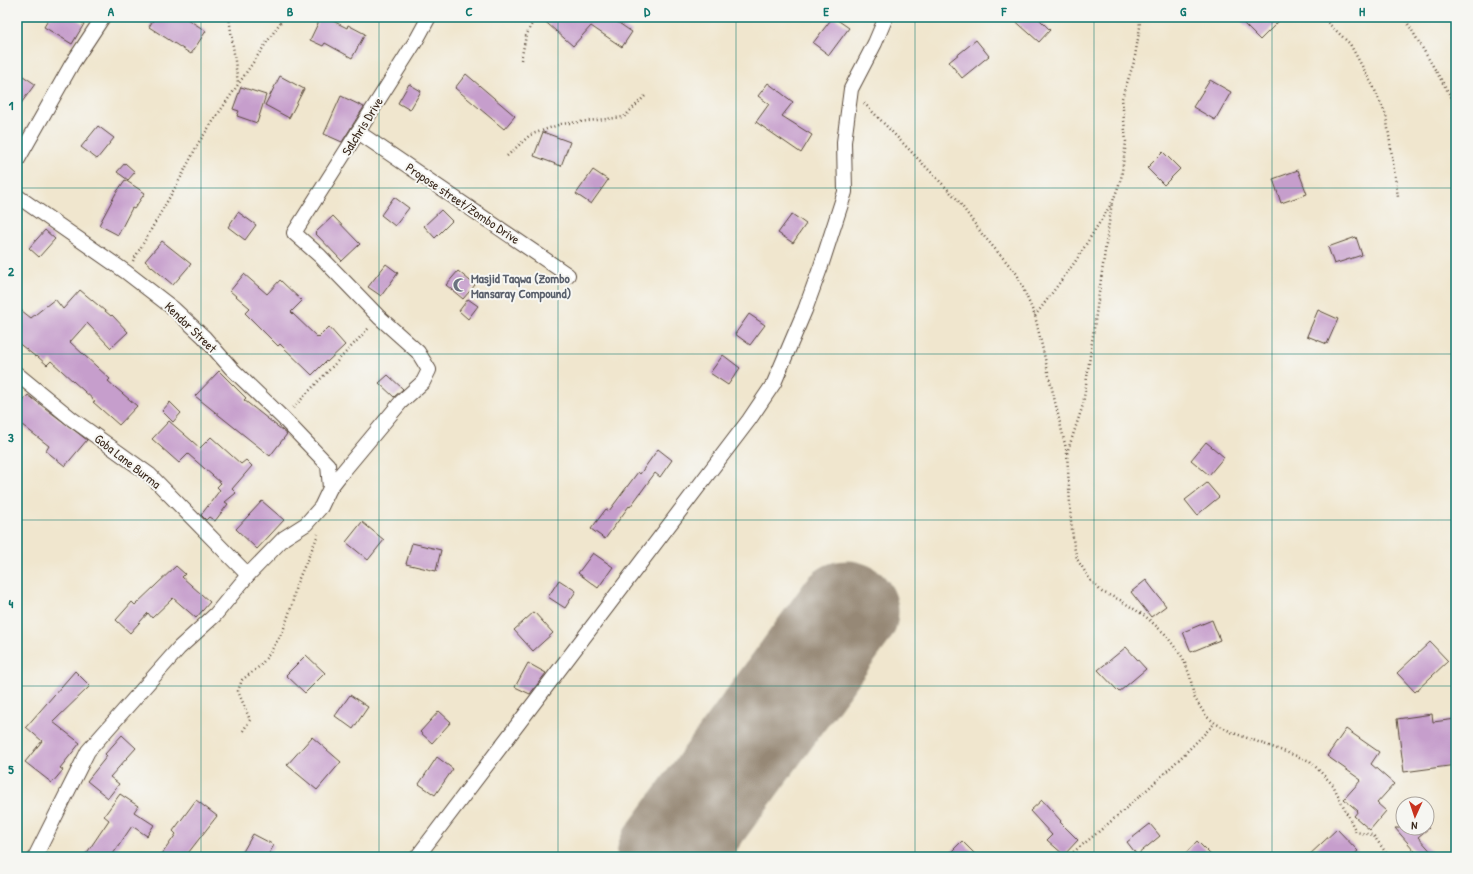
<svg xmlns="http://www.w3.org/2000/svg" width="1473" height="874" viewBox="0 0 1473 874" font-family="'Patrick Hand',sans-serif">
  <style>
    .lines { fill: none; stroke-linecap: round; stroke-linejoin: round }
    .runway { stroke: #968876; stroke-width: 103 }
    .building { fill: #c69ecc }
    .street-casing { stroke: #564638; stroke-width: 16 }
    .path { stroke: #564638; stroke-width: 2.5; stroke-dasharray: 1 3; stroke-linecap: butt }
    .street { stroke: #fff; stroke-width: 14 }
    .grid { fill: none; stroke: #0f766e; stroke-width: 1; stroke-opacity: 0.55 }
    .labels { text-anchor: middle; dominant-baseline: central; stroke-width: 4; stroke-linejoin: round; paint-order: stroke }
    .street-label { font-size: 13px; fill: #3b2a1e; stroke: #f6f6f2 }
    .worship-label { font-size: 13px; font-weight: bold; fill: #5b616d; stroke: #f6f6f2; text-anchor: start }
    .neatline { fill: none; stroke: #0f766e; stroke-width: 1.5 }
    .grid-label { font-size: 13px; text-anchor: middle; font-weight: bold; fill: #0f766e }
  </style>
  <rect width="100%" height="100%" fill="#f6f6f2"/>
  <filter id="ink" filterUnits="userSpaceOnUse"><feTurbulence type="fractalNoise" baseFrequency=".025" numOctaves="2"/><feDisplacementMap in="SourceGraphic" scale="8" xChannelSelector="R" yChannelSelector="G"/><feConvolveMatrix kernelMatrix="1 2 1 2 8 2 1 2 1" color-interpolation-filters="sRGB"/></filter>
  <filter id="wash" filterUnits="userSpaceOnUse"><feTurbulence type="fractalNoise" baseFrequency=".012" numOctaves="4" result="noise"/><feDisplacementMap in="SourceGraphic" scale="16" xChannelSelector="R" yChannelSelector="G"/><feGaussianBlur stdDeviation="0.9" result="paint"/><feColorMatrix in="noise" values="0 0 0 0 0 0 0 0 0 0 0 0 0 0 0 0 0 1.4 0 .05"/><feComposite in="paint" operator="in"/></filter>
  <g filter="url(#wash)">
    <rect width="100%" height="100%" fill="#f0e6ce"/>
    <g class="lines">
      <polyline class="runway" points="668,857 847,612"/>
    </g>
    <g id="blocks">
      <g class="building">
        <polygon points="50,17 73,17 84,24 72,44 44,27"/>
        <polygon points="155,17 184,17 206,31 191,54 149,27"/>
        <polygon points="321,17 325,17 347,28 348,25 365,34 352,58 325,43 323,46 310,40"/>
        <polygon points="540,17 610,17 632,32 622,47 591,26 573,46"/>
        <polygon points="833,17 849,28 829,55 813,43"/>
        <polygon points="1011,17 1037,17 1050,30 1039,42"/>
        <polygon points="1237,17 1283,17 1260,40"/>
        <polygon points="976,40 989,56 962,78 949,62"/>
        <polygon points="17,72 35,84 17,109"/>
        <polygon points="466,74 515,116 504,129 455,88"/>
        <polygon points="280,76 304,89 289,118 265,105"/>
        <polygon points="1210,80 1231,92 1215,120 1193,107"/>
        <polygon points="768,83 793,102 782,116 812,135 801,153 756,122 769,104 758,96"/>
        <polygon points="409,84 421,91 410,110 398,103"/>
        <polygon points="241,87 266,95 257,123 237,116 239,111 233,109"/>
        <polygon points="341,96 364,107 342,142 324,134"/>
        <polygon points="98,126 114,138 97,159 81,147"/>
        <polygon points="543,132 570,142 561,166 534,156"/>
        <polygon points="1163,152 1180,169 1164,185 1147,168"/>
        <polygon points="125,163 135,172 128,180 117,172"/>
        <polygon points="593,170 608,180 591,204 576,194"/>
        <polygon points="1298,170 1307,194 1281,203 1273,179"/>
        <polygon points="125,180 145,193 134,209 132,208 118,235 99,225 116,193"/>
        <polygon points="394,197 409,208 395,226 381,215"/>
        <polygon points="441,210 452,221 435,238 424,226"/>
        <polygon points="238,212 256,225 245,240 228,227"/>
        <polygon points="792,214 806,224 793,243 778,233"/>
        <polygon points="333,216 360,244 342,261 315,233"/>
        <polygon points="45,230 55,239 39,257 29,248"/>
        <polygon points="1356,237 1362,255 1334,264 1328,247"/>
        <polygon points="162,241 191,264 173,285 145,261"/>
        <polygon points="386,264 398,273 381,296 368,287"/>
        <polygon points="458,271 475,285 463,299 446,285"/>
        <polygon points="244,274 267,294 280,280 302,301 291,312 318,338 329,327 345,345 327,362 326,361 312,375 280,344 278,346 245,313 250,308 230,291"/>
        <polygon points="80,290 111,316 112,315 128,332 111,348 87,323 70,342 110,379 108,381 137,406 119,425 93,402 95,401 51,361 47,365 37,356 36,357 17,342 17,307 31,318 55,299 63,309"/>
        <polygon points="468,299 478,306 468,319 459,311"/>
        <polygon points="1318,310 1338,319 1327,344 1307,336"/>
        <polygon points="749,314 765,325 750,345 735,334"/>
        <polygon points="723,355 740,368 728,385 710,373"/>
        <polygon points="219,371 246,398 244,400 287,434 270,456 195,396"/>
        <polygon points="388,375 403,389 394,397 379,383"/>
        <polygon points="28,395 87,440 65,466 46,451 49,446 17,421 17,409"/>
        <polygon points="170,402 181,413 173,422 162,411"/>
        <polygon points="169,421 200,448 211,437 241,464 246,460 252,466 232,489 236,493 225,502 228,504 215,521 209,517 206,520 201,515 220,490 217,487 221,483 188,454 179,463 152,439"/>
        <polygon points="1206,442 1224,457 1209,475 1191,460"/>
        <polygon points="658,449 672,460 660,477 655,473 630,507 629,506 605,539 591,529 606,509 609,511 638,472 640,474"/>
        <polygon points="1207,483 1219,497 1197,515 1185,500"/>
        <polygon points="262,501 284,520 257,549 236,529"/>
        <polygon points="362,522 384,540 368,560 346,542"/>
        <polygon points="412,543 441,550 436,571 406,564"/>
        <polygon points="593,553 613,567 598,588 578,573"/>
        <polygon points="176,566 185,574 182,577 210,602 196,618 173,598 152,618 148,613 130,633 116,620 132,602 135,605"/>
        <polygon points="559,580 576,591 565,608 548,597"/>
        <polygon points="1146,580 1166,606 1151,617 1131,592"/>
        <polygon points="534,612 553,633 533,651 514,630"/>
        <polygon points="1212,620 1220,640 1191,652 1183,632"/>
        <polygon points="1430,642 1448,661 1415,692 1397,673"/>
        <polygon points="1126,647 1146,669 1119,692 1098,670"/>
        <polygon points="306,655 325,673 305,693 286,675"/>
        <polygon points="528,663 546,673 530,694 515,687"/>
        <polygon points="75,671 90,686 53,722 80,743 60,768 63,770 52,783 25,762 42,741 26,727"/>
        <polygon points="350,695 368,707 353,729 335,716"/>
        <polygon points="439,711 451,722 432,743 420,732"/>
        <polygon points="1432,714 1433,722 1456,719 1456,765 1404,772 1397,719"/>
        <polygon points="1346,729 1379,752 1371,764 1394,784 1377,803 1386,811 1370,830 1354,816 1358,811 1344,799 1361,780 1327,756"/>
        <polygon points="122,735 136,748 110,777 119,784 108,798 87,781 107,756 105,754"/>
        <polygon points="312,737 341,762 317,790 287,765"/>
        <polygon points="437,757 453,769 435,795 419,784"/>
        <polygon points="120,794 138,806 134,812 154,825 147,836 132,826 111,857 84,857 109,820 104,816"/>
        <polygon points="196,800 217,816 185,857 160,857 176,834 173,831"/>
        <polygon points="1042,800 1061,821 1060,822 1078,840 1064,855 1047,840 1052,835 1030,811"/>
        <polygon points="1150,824 1160,836 1137,855 1127,842"/>
        <polygon points="1395,828 1429,828 1418,837 1436,857 1420,857"/>
        <polygon points="1337,829 1358,851 1351,857 1307,857"/>
        <polygon points="253,834 274,845 267,857 240,857"/>
        <polygon points="962,841 978,857 946,857"/>
        <polygon points="1197,841 1213,857 1182,857"/>
      </g>
    </g>
  </g>
  <g filter="url(#ink)">
    <use href="#blocks" fill-opacity="0" stroke="#564638" stroke-width="1"/>
    <g class="lines">
      <defs>
        <g id="street">
          <polyline points="358,132 568,275"/>
          <polyline points="17,161 72,64 103,17"/>
          <polyline points="17,196 126,272 174,309 204,337 231,368 283,418 328,465 330,488"/>
          <polyline points="17,374 72,419 150,475 248,575"/>
          <polyline points="35,857 88,751 179,648 215,615 248,575 284,538 306,524 321,507 330,488 341,474 401,402 423,382 429,370 418,352 379,317 320,256 294,233 417,39 429,17"/>
          <polyline points="417,857 749,420 774,383 805,310 821,266 845,192 844,142 851,89 875,43 886,17"/>
        </g>
      </defs>
      <use href="#street" class="street-casing"/>
      <g class="path">
        <polyline points="229,17 238,83"/>
        <polyline points="1322,17 1350,44 1373,86 1386,115 1398,197"/>
        <polyline points="1404,17 1456,105"/>
        <polyline points="521,60 526,36 535,17"/>
        <polyline points="864,103 956,198 982,234 1017,274 1035,316 1067,453 1071,521 1074,546 1077,559 1091,581 1102,592 1120,600 1145,616 1165,634 1183,658 1190,676 1194,697 1206,716 1215,723 1231,732 1310,761 1333,785 1356,832 1373,835 1389,857"/>
        <polyline points="507,156 530,135 561,124 624,117 645,96"/>
        <polyline points="133,261 180,179 199,142 284,17"/>
        <polyline points="1035,316 1075,262 1113,201 1121,179 1126,142 1122,98 1134,62 1140,27 1139,17"/>
        <polyline points="293,408 369,328"/>
        <polyline points="1067,453 1083,405 1112,202"/>
        <polyline points="243,731 250,720 238,691 242,680 260,666 270,653 283,631 292,605 296,585 316,540 318,534"/>
        <path d="M1067,857C1120,816 1169,771 1215,723"/>
      </g>
      <use href="#street" class="street"/>
    </g>
  </g>
  <path class="grid" d="M201,17V857M379,17V857M558,17V857M736,17V857M915,17V857M1094,17V857M1272,17V857M17,188H1456M17,354H1456M17,520H1456M17,686H1456"/>
  <defs>
    <symbol id="mosque-bare" viewBox="-9 -9 18 18"><path d="M3.5-4.9A6 6 0 1 0 3.5 4.9A5 5 0 1 1 3.5-4.9Z" fill="#6b7280" stroke="#f6f6f2" stroke-width="2.5" paint-order="stroke"/></symbol>
  </defs>
  <g fill-rule="evenodd">
    <use href="#mosque-bare" x="450" y="275" width="20" height="20"/>
  </g>
  <g class="labels">
    <g class="street-label">
      <text transform="translate(362 126) rotate(-58)">Salchris Drive</text>
      <text transform="translate(463 203) rotate(34)">Propose street/Zombo Drive</text>
      <text transform="translate(191 327) rotate(44)">Kendor Street</text>
      <text transform="translate(128 461) rotate(38)">Goba Lane Burma</text>
    </g>
    <g class="worship-label">
      <text x="471" y="278">Masjid Taqwa (Zombo<tspan x="471" dy="15">Mansaray Compound)</tspan></text>
    </g>
  </g>
  <rect width="1473" height="874" fill="none" stroke="#f6f6f2" stroke-width="44"/>
  <g transform="translate(1415 816) rotate(183)"><circle r="19" fill="#f6f6f2" stroke="#aba49d"/>
  <path d="M0-3L7 15L0 10L-7 15Z" fill="#c8321e"/>
  <text y="-6" font-size="11" font-weight="bold" text-anchor="middle" fill="#3b2a1e">N</text>
  </g>
  <rect x="22" y="22" width="1429" height="830" class="neatline"/>
  <g class="grid-label">
    <text x="111" y="16">A</text>
    <text x="290" y="16">B</text>
    <text x="469" y="16">C</text>
    <text x="647" y="16">D</text>
    <text x="826" y="16">E</text>
    <text x="1004" y="16">F</text>
    <text x="1183" y="16">G</text>
    <text x="1362" y="16">H</text>
    <text x="11" y="110">1</text>
    <text x="11" y="276">2</text>
    <text x="11" y="442">3</text>
    <text x="11" y="608">4</text>
    <text x="11" y="774">5</text>
  </g>
</svg>
